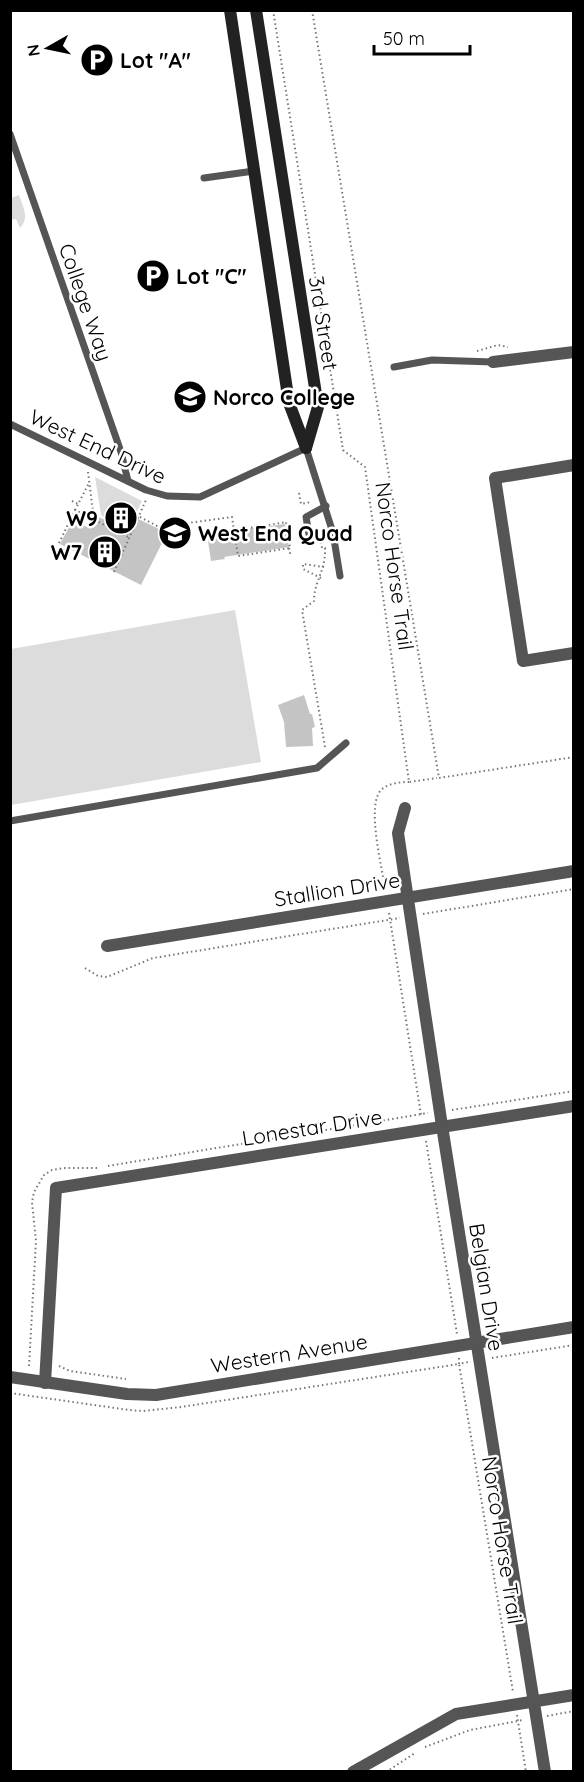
<svg xmlns="http://www.w3.org/2000/svg" width="584" height="1782" viewBox="0 0 584 1782" font-family="Quicksand,sans-serif">
  <style>
    .green { fill: #dcdcdc }
    .building { fill: #c4c4c4 }
    .lines { fill: none; stroke-linecap: round; stroke-linejoin: round }
    .path { stroke: #777; stroke-width: 2; stroke-dasharray: 1.5 3; stroke-linecap: butt }
    .lane { stroke: #555; stroke-width: 7 }
    .street { stroke: #555; stroke-width: 12 }
    .secondary { stroke: #222; stroke-width: 12 }
    .labels { text-anchor: middle; dominant-baseline: central; stroke-width: 5; stroke-linejoin: round; paint-order: stroke }
    .poi-label { font-size: 21px; font-weight: bold; fill: #000; stroke: #fff; text-anchor: start }
    .street-label { font-size: 21px; fill: #000; stroke: #fff }
  </style>
  <rect width="100%" height="100%" fill="#fff"/>
  <g class="green">
    <path d="M19,195C23,207 30,218 20,228L16,219L10,220L11,198Z"/>
    <polygon points="95,477 142,501 134,517 113,506 106,518 101,515"/>
    <polygon points="235,610 261,762 11,805 11,649"/>
  </g>
  <g class="building">
    <polygon points="112,506 167,533 141,585 60,544 73,520 87,527 93,514 105,520"/>
    <polygon points="285,524 289,547 224,557 225,559 211,561 207,534"/>
    <polygon points="304,695 310,714 312,714 315,727 312,728 313,746 286,747 284,722 278,705"/>
  </g>
  <g class="lines">
    <g class="path">
      <polyline points="273,10 343,450 365,467 409,782 437,778"/>
      <polyline points="312,10 439,778 574,757"/>
      <polyline points="477,351 498,345 508,347"/>
      <polyline points="88,472 94,520"/>
      <polyline points="299,493 301,504 311,502"/>
      <polyline points="72,501 78,504"/>
      <polyline points="75,510 89,483"/>
      <polyline points="140,517 159,527 232,517 238,556 290,548 286,522 220,533"/>
      <path d="M321,542L322,548H325C326,571 314,581 314,601L302,610L325,747"/>
      <polyline points="59,543 75,510 130,538"/>
      <polyline points="289,548 290,553 292,553"/>
      <polyline points="114,572 146,500"/>
      <polyline points="321,578 303,569 303,564 324,567"/>
      <path d="M385,890C383,869 365,804 382,789C390,783 400,782 409,782"/>
      <polyline points="389,913 421,1115"/>
      <polyline points="423,914 574,889"/>
      <polyline points="85,968 98,976 107,977 153,958 400,918"/>
      <polyline points="452,1110 574,1091"/>
      <polyline points="426,1141 457,1334"/>
      <polyline points="108,1166 428,1113"/>
      <polyline points="459,1358 459,1364 468,1362"/>
      <polyline points="492,1358 574,1345"/>
      <polyline points="29,1366 36,1241 32,1202 34,1192 44,1175 52,1170 65,1168 97,1168"/>
      <polyline points="59,1366 70,1371 126,1379"/>
      <polyline points="10,1393 129,1410 143,1411 181,1407 459,1364 513,1692"/>
      <polyline points="517,1715 526,1772"/>
      <polyline points="547,1716 574,1711"/>
      <polyline points="425,1747 470,1730 523,1720"/>
      <polyline points="386,1772 415,1753"/>
    </g>
    <g class="lane">
      <polyline points="10,134 121,452 128,481"/>
      <polyline points="204,178 254,171"/>
      <polyline points="394,367 432,360 493,362"/>
      <polyline points="10,424 146,490 167,496 200,497 306,448 333,533 340,576"/>
      <polyline points="310,540 306,517 326,506"/>
      <polyline points="10,821 317,768 346,743"/>
    </g>
    <g class="street">
      <polyline points="493,362 574,352"/>
      <polyline points="574,465 495,478 523,661 574,653"/>
      <polyline points="405,808 398,833 442,1126 545,1772"/>
      <polyline points="107,946 574,871"/>
      <polyline points="10,1377 127,1394 156,1395 574,1327"/>
      <polyline points="45,1383 56,1188 574,1106"/>
      <polyline points="353,1772 456,1714 574,1695"/>
    </g>
    <g class="secondary">
      <polyline points="230,10 289,403 306,448"/>
      <polyline points="256,10 318,407 306,448"/>
    </g>
  </g>
  <defs>
    <symbol id="parking-disc" viewBox="-11 -11 22 22"><circle r="9.5" fill="#000" stroke="#fff"/><path d="M-3.5-5.5H1a3.5 3.5 0 0 1 0 7H-1V5.5H-3.5ZM-1-3.4V-.6H.8a1.4 1.4 0 0 0 0-2.8Z" fill="#fff"/></symbol>
    <symbol id="university-disc" viewBox="-11 -11 22 22"><circle r="9.5" fill="#000" stroke="#fff"/><path d="M0-5L7-2L0 1L-7-2ZM-4 1L0 2.5L4 1V4Q0 6-4 4Z" fill="#fff"/></symbol>
    <symbol id="building-disc" viewBox="-11 -11 22 22"><circle r="9.5" fill="#000" stroke="#fff"/><path d="M-4-6H4V6H1V3H-1V6H-4ZM-2.5-4.3h1.7v1.8h-1.7ZM.8-4.3h1.7v1.8H.8ZM-2.5-1h1.7V.8h-1.7ZM.8-1h1.7V.8H.8Z" fill="#fff"/></symbol>
    <symbol id="school-disc" viewBox="-11 -11 22 22"><circle r="9.5" fill="#000" stroke="#fff"/><path d="M0-5L7-2L0 1L-7-2ZM-4 1L0 2.5L4 1V4Q0 6-4 4Z" fill="#fff"/></symbol>
  </defs>
  <g fill-rule="evenodd">
    <use href="#parking-disc" x="78" y="41" width="38" height="38"/>
    <use href="#parking-disc" x="134" y="257" width="38" height="38"/>
    <use href="#university-disc" x="171" y="378" width="38" height="38"/>
    <use href="#building-disc" x="102" y="499" width="38" height="38"/>
    <use href="#school-disc" x="156" y="514" width="38" height="38"/>
    <use href="#building-disc" x="86" y="533" width="38" height="38"/>
  </g>
  <g class="labels">
    <g class="poi-label">
      <text x="120" y="60">Lot "A"</text>
      <text x="176" y="276">Lot "C"</text>
      <text x="213" y="397">Norco College</text>
      <text x="98" y="518" text-anchor="end">W9</text>
      <text x="198" y="533">West End Quad</text>
      <text x="82" y="552" text-anchor="end">W7</text>
    </g>
    <g class="street-label">
      <text transform="translate(86 302) rotate(71)">College Way</text>
      <text transform="translate(324 323) rotate(81)">3rd Street</text>
      <text transform="translate(98 446) rotate(25)">West End Drive</text>
      <text transform="translate(395 566) rotate(82)">Norco Horse Trail</text>
      <text transform="translate(337 889) rotate(-9)">Stallion Drive</text>
      <text transform="translate(312 1127) rotate(-9)">Lonestar Drive</text>
      <text transform="translate(487 1287) rotate(81)">Belgian Drive</text>
      <text transform="translate(289 1353) rotate(-9)">Western Avenue</text>
      <text transform="translate(503 1540) rotate(81)">Norco Horse Trail</text>
    </g>
  </g>
  <rect width="584" height="1782" fill="none" stroke="#000000" stroke-width="24"/>
  <g transform="translate(48 48) rotate(261)" stroke="#ffffff" stroke-width="4.5" paint-order="stroke">
  <path d="M0-4.5L10 22L0 15L-10 22Z" fill="#000000"/>
  <text y="-9" font-size="16" font-weight="bold" text-anchor="middle" fill="#000000">N</text>
  </g>
  <path d="M374 45v9h96v-9" fill="none" stroke="#000000" stroke-width="3"/>
  <text x="383" y="45" font-size="18" fill="#000000" stroke="#ffffff" stroke-width="4.5" paint-order="stroke">50 m</text>
</svg>
